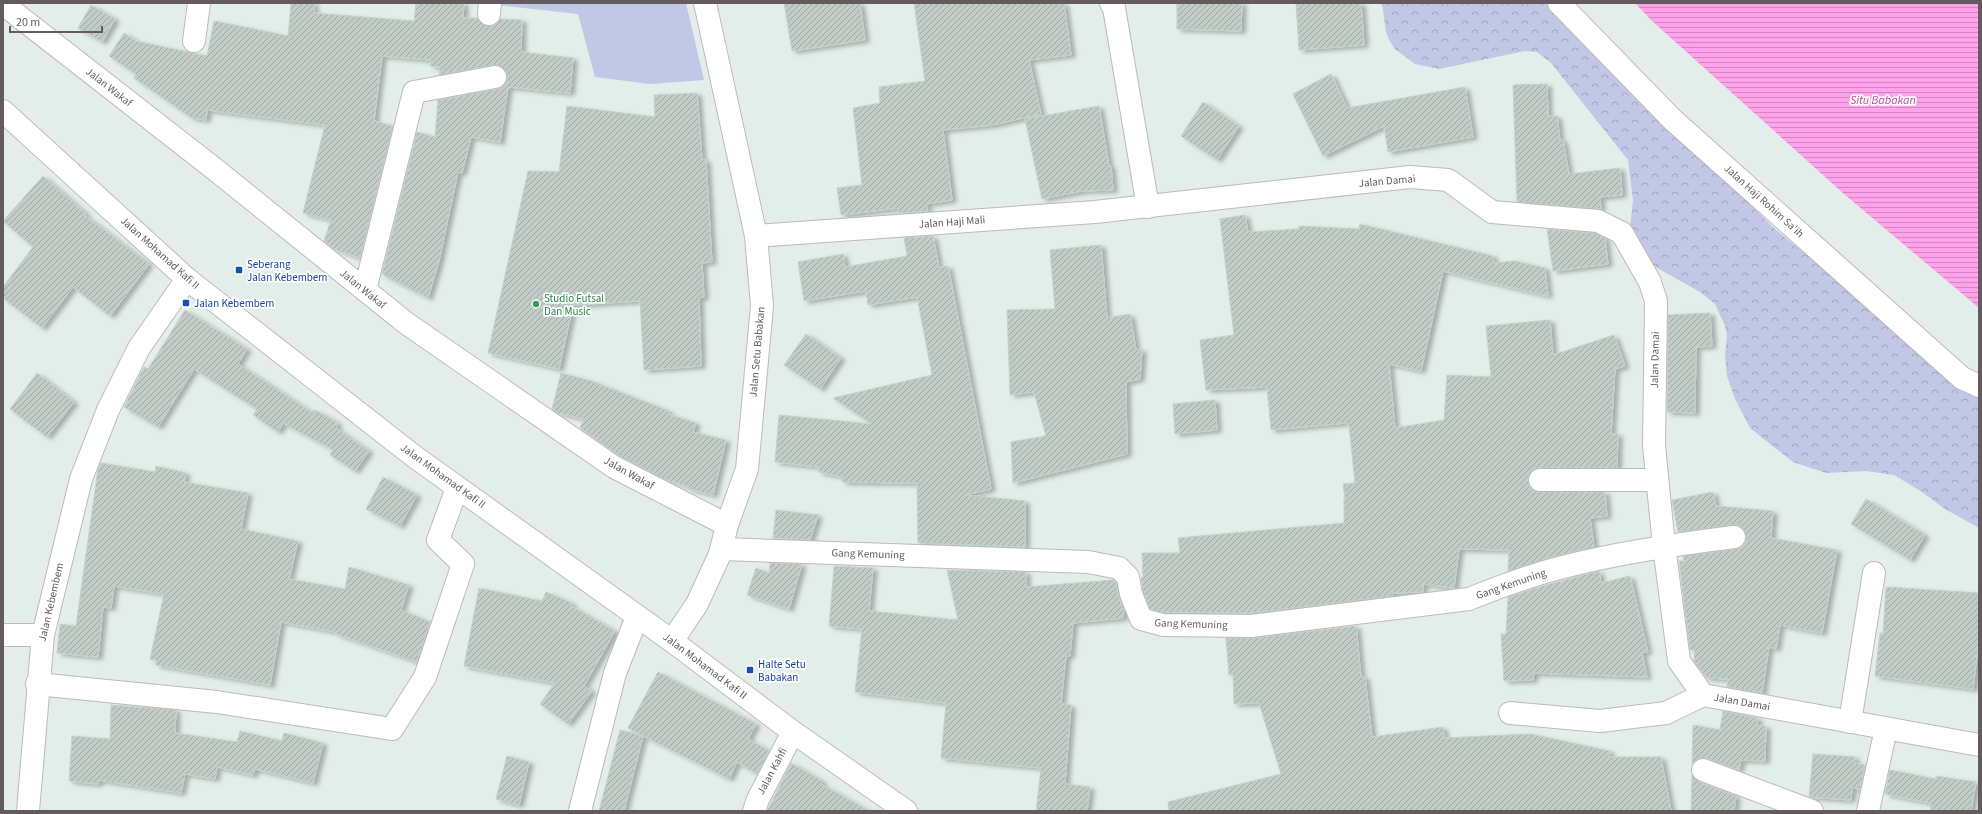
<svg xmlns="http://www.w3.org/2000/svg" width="1982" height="814" viewBox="0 0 1982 814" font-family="'Source Sans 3',sans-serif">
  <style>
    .green { fill: #c0c8e5 }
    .forest { fill: url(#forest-crowns) }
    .water { fill: url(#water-rules) }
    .building { fill: url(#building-hatch); stroke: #c2d3ca; filter: url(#shadow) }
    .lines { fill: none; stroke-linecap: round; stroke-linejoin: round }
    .minor-casing { stroke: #bfb8bc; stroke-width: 24 }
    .tertiary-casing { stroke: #bfb8bc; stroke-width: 24 }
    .secondary-casing { stroke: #c2b9be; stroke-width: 24 }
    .minor { stroke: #fff; stroke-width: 22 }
    .tertiary { stroke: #fff; stroke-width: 22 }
    .secondary { stroke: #fff; stroke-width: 22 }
    .transit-dot { fill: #1a4fb4; stroke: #fff; stroke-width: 1.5 }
    .leisure-dot { fill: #2e9e5b; stroke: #fff; stroke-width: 1.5 }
    .labels { text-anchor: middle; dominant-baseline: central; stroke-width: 3.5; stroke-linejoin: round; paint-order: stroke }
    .street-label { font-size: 11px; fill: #645b61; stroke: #fff }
    .transit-label { font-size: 11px; fill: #164399; stroke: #fff; text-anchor: start }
    .leisure-label { font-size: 11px; fill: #27864d; stroke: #fff; text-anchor: start }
    .water-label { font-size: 12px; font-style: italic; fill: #c2469b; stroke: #fff }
  </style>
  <defs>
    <pattern id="forest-crowns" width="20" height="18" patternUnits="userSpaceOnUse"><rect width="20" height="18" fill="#c0c8e5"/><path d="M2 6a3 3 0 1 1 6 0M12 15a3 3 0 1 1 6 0" fill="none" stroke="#a0a5bd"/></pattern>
    <pattern id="water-rules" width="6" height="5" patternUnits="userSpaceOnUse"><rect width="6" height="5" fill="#fea3e9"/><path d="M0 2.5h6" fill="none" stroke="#d188c0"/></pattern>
    <pattern id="building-hatch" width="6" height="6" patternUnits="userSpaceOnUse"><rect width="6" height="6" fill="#c2ccc7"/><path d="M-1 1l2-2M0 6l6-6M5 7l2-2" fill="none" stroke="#a1a9a5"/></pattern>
    <filter id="shadow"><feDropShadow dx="4.5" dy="2.5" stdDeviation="2" flood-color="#0004"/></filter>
  </defs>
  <rect width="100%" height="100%" fill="#e3eeea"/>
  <polygon class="green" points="480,3 686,3 704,80 650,84 595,77 578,14"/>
  <polygon class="forest" points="1382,3 1546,3 1775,229 1979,398 1979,528 1945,509 1922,492 1894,475 1866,471 1826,473 1793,462 1750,428 1735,399 1727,376 1725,355 1727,335 1725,326 1715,304 1700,292 1643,260 1630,228 1633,200 1628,160 1551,63 1537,52 1525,51 1439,69 1415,64 1395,49 1389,40 1386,32"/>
  <polygon class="water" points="1635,3 1979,3 1979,308 1844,194 1651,20"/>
  <g class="building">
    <polygon points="291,3 314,3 314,13 414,21 416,3 464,3 463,18 477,18 482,24 487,26 495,25 500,19 522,20 521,52 573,58 570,93 508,87 500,142 471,137 462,173 458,172 439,261 428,298 382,274 417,132 435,137 438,100 498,89 503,86 507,81 507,74 504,69 499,65 493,65 439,75 440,67 430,66 431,60 382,56 374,121 393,126 360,258 334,249 324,241 331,220 303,213 325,125 207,110 206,120 192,118 134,78 136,74 109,56 124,33 136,41 207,56 214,21 288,36"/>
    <polygon points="784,3 860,3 865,40 792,51"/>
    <polygon points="914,3 1064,3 1071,55 1029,60 1041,114 992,125 943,130 952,200 926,204 928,211 899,213 898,208 841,215 837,188 862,185 853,108 880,103 879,87 925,81"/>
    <polygon points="1177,3 1242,3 1241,31 1177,29"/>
    <polygon points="1296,3 1361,3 1364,45 1299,50"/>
    <polygon points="91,5 115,19 102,42 78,28"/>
    <polygon points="1331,74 1347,108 1465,87 1473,137 1388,152 1384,126 1323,156 1293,94"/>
    <polygon points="1547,84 1548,116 1557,116 1560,141 1563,140 1569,174 1620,168 1622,195 1600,197 1601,209 1517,202 1513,85"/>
    <polygon points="697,93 702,160 706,160 712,262 702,263 704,297 699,298 701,366 644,370 640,301 573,305 559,369 488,353 528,171 559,172 567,106 655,117 654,95"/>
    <polygon points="1203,102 1239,126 1217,160 1181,136"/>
    <polygon points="1099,106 1109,166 1111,166 1113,190 1082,191 1042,199 1025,119"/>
    <polygon points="43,176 86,214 84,215 149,264 110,316 73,287 42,328 3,298 3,287 33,247 3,221"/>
    <polygon points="1245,215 1248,232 1299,229 1299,226 1359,229 1360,224 1493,256 1494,263 1515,261 1545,268 1548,296 1443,271 1421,371 1389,364 1395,428 1444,420 1447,375 1491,377 1486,326 1550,320 1553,355 1614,335 1625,366 1615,369 1611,434 1618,434 1617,468 1540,468 1534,469 1529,473 1528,480 1529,487 1534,491 1540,492 1605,492 1607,516 1590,518 1594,547 1551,557 1508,571 1509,550 1459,549 1454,588 1423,584 1423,592 1392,593 1393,596 1250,613 1162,612 1150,609 1143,591 1141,578 1143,577 1142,553 1180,553 1178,538 1344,523 1344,498 1345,498 1343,484 1355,483 1349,426 1347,426 1346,423 1271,430 1267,387 1206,390 1200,340 1234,335 1220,219"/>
    <polygon points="1547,229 1595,233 1605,238 1608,264 1553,271"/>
    <polygon points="933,236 939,268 948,266 991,489 966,495 1025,501 1025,547 918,543 917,483 842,482 843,477 819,472 819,467 775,462 779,415 872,424 833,398 932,375 917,297 868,305 866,291 804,301 798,262 843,254 845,267 907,256 904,238"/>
    <polygon points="1101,245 1107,318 1130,314 1136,350 1142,349 1140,379 1126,382 1127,454 1013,483 1011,442 1046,436 1034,392 1010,395 1007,310 1055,309 1050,250"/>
    <polygon points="185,310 247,349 238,364 313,413 315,410 338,423 336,428 369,451 355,471 330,455 333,450 283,423 278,432 253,415 257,409 194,369 158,427 124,407 144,367 148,369"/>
    <polygon points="1710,313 1712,346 1696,347 1695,413 1667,412 1668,315"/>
    <polygon points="806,334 841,358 820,389 784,365"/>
    <polygon points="37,373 74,402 47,437 10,409"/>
    <polygon points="561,373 591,381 669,411 668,414 696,423 693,432 726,440 713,495 689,489 689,487 664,479 620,456 580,428 584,419 558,413 552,409"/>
    <polygon points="1215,400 1217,430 1175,434 1173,404"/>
    <polygon points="101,463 155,472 156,466 186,473 184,482 248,493 241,529 298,541 289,579 345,589 349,567 409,585 401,610 430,622 417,662 336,634 336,632 281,622 270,685 156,665 156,660 150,659 164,594 114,586 111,608 103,607 98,657 57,653 60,624 76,626 98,469"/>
    <polygon points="383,477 417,495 400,526 366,509"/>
    <polygon points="1713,492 1716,506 1773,511 1771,538 1837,550 1822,633 1780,625 1776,649 1769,647 1762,693 1727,687 1728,679 1707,678 1694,661 1695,650 1690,650 1679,561 1684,561 1683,556 1736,549 1742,547 1746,541 1746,536 1744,530 1738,525 1732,525 1678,532 1672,500"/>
    <polygon points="1866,499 1925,535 1910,560 1851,524"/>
    <polygon points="776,510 818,515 810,540 773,538"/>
    <polygon points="770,563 802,564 789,609 747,595 756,568 769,573"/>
    <polygon points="834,566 873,568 869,611 958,620 947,570 1026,572 1026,587 1114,580 1116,583 1119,598 1125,612 1123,612 1123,618 1073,623 1070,656 1066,656 1061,704 1071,705 1065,784 1090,787 1087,811 1036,811 1041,768 941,758 946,703 855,692 862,629 829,626"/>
    <polygon points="1599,571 1601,583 1630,576 1648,652 1642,652 1647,677 1534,673 1533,680 1504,681 1501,634 1506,634 1508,597 1546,585"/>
    <polygon points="1886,587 1979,593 1979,639 1973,689 1875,676 1880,633 1883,634"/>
    <polygon points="479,588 542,601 546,592 572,603 571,606 615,631 584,686 592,691 568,724 540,704 555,683 464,666"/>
    <polygon points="1356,626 1361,677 1365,677 1372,737 1443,727 1444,738 1530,734 1610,751 1609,757 1661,757 1671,811 1169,811 1168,802 1281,774 1259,703 1234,704 1233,675 1229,675 1226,638 1253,638"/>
    <polygon points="658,672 756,724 748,739 769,751 757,774 737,762 729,779 628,728"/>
    <polygon points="111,705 176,710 175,733 237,742 240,731 282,741 284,733 323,743 313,783 255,769 253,775 217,767 215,779 185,774 181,793 99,780 98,784 69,781 72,736 110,739"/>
    <polygon points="1723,711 1758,718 1757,726 1766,726 1765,761 1741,760 1739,770 1707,758 1701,758 1692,764 1693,725 1720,730"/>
    <polygon points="620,730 643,736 624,811 599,811"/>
    <polygon points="1813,754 1855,757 1854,763 1865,765 1860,789 1852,788 1851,800 1809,797"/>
    <polygon points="507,756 529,762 519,805 496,799"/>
    <polygon points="791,763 822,781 821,784 869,811 767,811"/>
    <polygon points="1890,770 1936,779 1936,776 1976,782 1971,811 1930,811 1931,803 1885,794"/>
    <polygon points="1692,775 1699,782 1736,796 1734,811 1691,811"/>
  </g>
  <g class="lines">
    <defs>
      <g id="minor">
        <polyline points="1111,3 1114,8 1148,207"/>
        <polyline points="1559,3 1673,120 1962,378 1979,386"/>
        <polyline points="3,4 212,167 406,323 614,467 727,525"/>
        <polyline points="489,14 490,3"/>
        <polyline points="194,41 199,3"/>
        <polyline points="756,236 1095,212 1410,177 1448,180 1492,212 1598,221 1622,233 1650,282 1656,301 1654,446 1664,546 1679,661 1703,695 1979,745"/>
        <polyline points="365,290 414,92 495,77"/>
        <polyline points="1540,480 1657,480"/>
        <path d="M722,549L1088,562L1119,568L1128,577L1131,594L1141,619L1163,625L1251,626L1469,599C1501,586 1534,574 1567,566C1622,552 1678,544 1734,537"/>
        <polyline points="3,635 43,635"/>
        <polyline points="672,641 697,604 720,554 727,525 747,469 762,306 756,236 705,3"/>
        <polyline points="37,684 217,702 392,729 425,677 463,564 438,540 457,488"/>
        <polyline points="1510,713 1600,721 1666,713 1703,695"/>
        <polyline points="1850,722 1874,573"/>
        <polyline points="1703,770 1812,811"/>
        <polyline points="580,811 615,673 637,617"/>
        <polyline points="754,811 758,799 793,732"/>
        <polyline points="1868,811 1886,729"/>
      </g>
      <polyline id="tertiary" points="28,811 43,635 81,479 108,410 139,348 187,279"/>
      <polyline id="secondary" points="3,111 187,279 415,457 672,641 793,732 906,811"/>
    </defs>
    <use href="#minor" class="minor-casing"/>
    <use href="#tertiary" class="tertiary-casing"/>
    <use href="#secondary" class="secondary-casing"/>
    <use href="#minor" class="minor"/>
    <use href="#tertiary" class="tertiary"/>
    <use href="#secondary" class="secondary"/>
  </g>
  <g class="transit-dot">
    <rect x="235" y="266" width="8" height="8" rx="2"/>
    <rect x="182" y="299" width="8" height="8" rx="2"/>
    <rect x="746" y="666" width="8" height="8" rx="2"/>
  </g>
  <circle class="leisure-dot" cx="536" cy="304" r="4"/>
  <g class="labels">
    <g class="street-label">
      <text transform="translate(109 87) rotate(38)">Jalan Wakaf</text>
      <text transform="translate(1387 181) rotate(-5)">Jalan Damai</text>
      <text transform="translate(1764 201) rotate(42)">Jalan Haji Rohim Sa'ih</text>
      <text transform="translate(952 222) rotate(-4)">Jalan Haji Mali</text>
      <text transform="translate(160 253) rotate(42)">Jalan Mohamad Kafi II</text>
      <text transform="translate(363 289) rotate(39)">Jalan Wakaf</text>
      <text transform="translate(757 352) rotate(-85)">Jalan Setu Babakan</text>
      <text transform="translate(1655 360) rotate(-89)">Jalan Damai</text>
      <text transform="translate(629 473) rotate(29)">Jalan Wakaf</text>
      <text transform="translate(443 476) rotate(36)">Jalan Mohamad Kafi II</text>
      <text transform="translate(868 554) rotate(2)">Gang Kemuning</text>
      <text transform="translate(1511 584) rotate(-19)">Gang Kemuning</text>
      <text transform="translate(51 602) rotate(-77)">Jalan Kebembem</text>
      <text transform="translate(1191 624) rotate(2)">Gang Kemuning</text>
      <text transform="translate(705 666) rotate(37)">Jalan Mohamad Kafi II</text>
      <text transform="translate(1742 702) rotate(10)">Jalan Damai</text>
      <text transform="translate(772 771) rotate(-62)">Jalan Kahfi</text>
    </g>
    <g class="transit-label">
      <text x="247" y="264">Seberang<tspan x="247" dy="13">Jalan Kebembem</tspan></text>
      <text x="194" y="303">Jalan Kebembem</text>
      <text x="758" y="664">Halte Setu<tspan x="758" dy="13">Babakan</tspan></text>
    </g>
    <g class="leisure-label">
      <text x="544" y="298">Studio Futsal<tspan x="544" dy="13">Dan Music</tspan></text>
    </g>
    <g class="water-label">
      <text x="1883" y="100">Situ Babakan</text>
    </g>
  </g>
  <rect width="1982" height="814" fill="none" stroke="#645b61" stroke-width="8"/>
  <path d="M10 26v6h92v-6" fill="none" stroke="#645b61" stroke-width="2"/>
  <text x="16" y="26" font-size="12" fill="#645b61" stroke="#ffffff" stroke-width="3" paint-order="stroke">20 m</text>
</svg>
